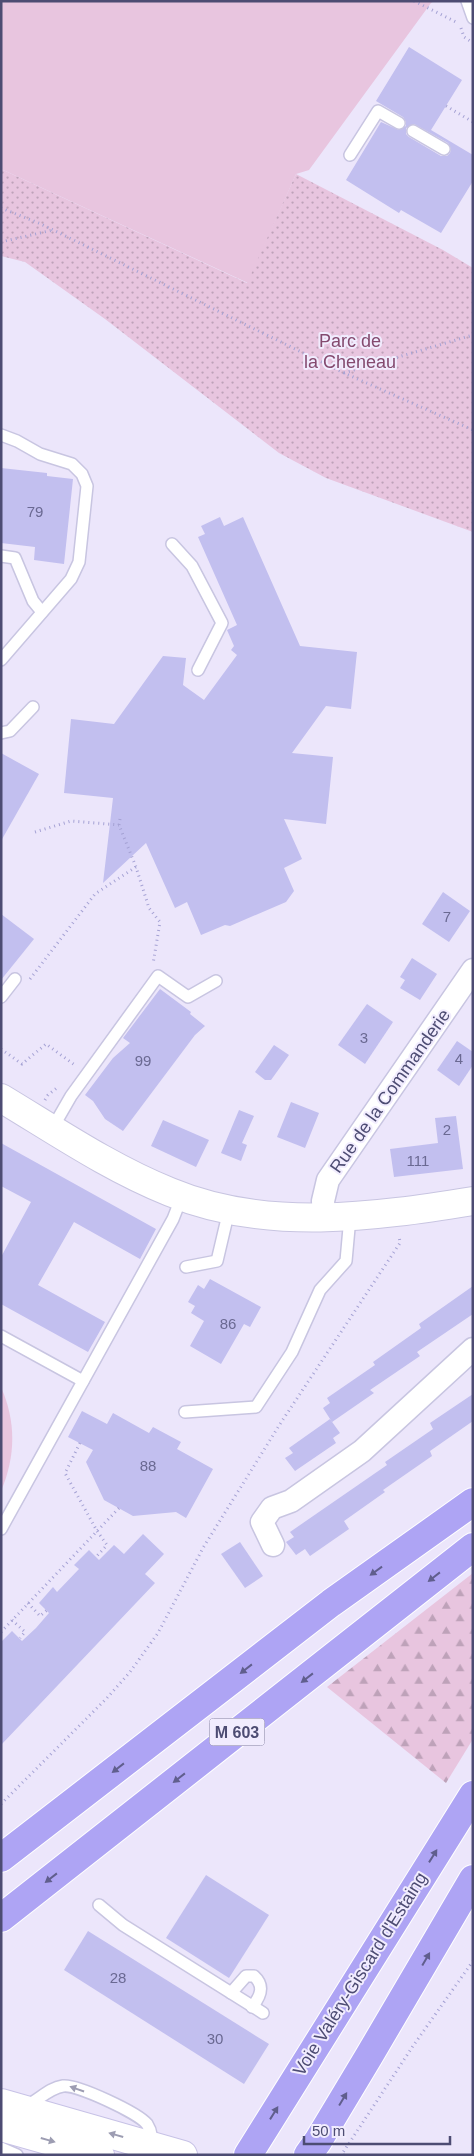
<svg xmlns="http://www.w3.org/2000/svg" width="474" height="2156" viewBox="0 0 474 2156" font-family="Arial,sans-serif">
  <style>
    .grass { fill: #e8c5df }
    .forest { fill: url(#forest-firs) }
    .park { fill: url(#park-dots) }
    .building { fill: #c2bfef; fill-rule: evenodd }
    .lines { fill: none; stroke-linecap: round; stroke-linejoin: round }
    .service-casing { stroke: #c8c5e1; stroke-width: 14 }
    .minor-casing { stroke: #c8c5e1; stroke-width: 25 }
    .tertiary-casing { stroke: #c8c5e1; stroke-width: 30 }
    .secondary-casing { stroke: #c7c2e6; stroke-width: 30 }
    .trunk-casing { stroke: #fff; stroke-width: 30 }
    .path { stroke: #a5a2d4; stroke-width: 3; stroke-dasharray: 1 4; stroke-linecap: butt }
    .service { stroke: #fff; stroke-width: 11 }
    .minor { stroke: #fff; stroke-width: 22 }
    .tertiary { stroke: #fff; stroke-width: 28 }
    .secondary { stroke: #fff; stroke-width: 28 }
    .trunk { stroke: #aea4f4; stroke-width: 28 }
    .oneway { fill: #605e8d }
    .oneway2 { fill: #9d9db2 }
    .labels { text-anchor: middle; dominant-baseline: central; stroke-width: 4; stroke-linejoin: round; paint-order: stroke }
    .number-label { font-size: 15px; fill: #6a6992 }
    .shield { fill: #f1ecfe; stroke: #7e7c9d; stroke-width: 1 }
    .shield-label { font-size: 16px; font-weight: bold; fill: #4d4c73 }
    .park-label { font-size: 18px; fill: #844a6f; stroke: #f1ecfe }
    .street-label { font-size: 18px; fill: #4d4c73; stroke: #f1ecfe }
  </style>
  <defs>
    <pattern id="forest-firs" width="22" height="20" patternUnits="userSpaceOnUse" patternTransform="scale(1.25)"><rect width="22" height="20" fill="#e8c5df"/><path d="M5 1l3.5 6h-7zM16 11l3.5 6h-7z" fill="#bea2b9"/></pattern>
    <pattern id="park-dots" width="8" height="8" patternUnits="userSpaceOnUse" patternTransform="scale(1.25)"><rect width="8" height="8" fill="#e8c5df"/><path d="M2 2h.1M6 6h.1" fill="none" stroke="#bea2b9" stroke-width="1.8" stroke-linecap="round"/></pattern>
  </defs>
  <rect width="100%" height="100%" fill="#ece6fb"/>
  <g class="grass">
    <polygon points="1,1 434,1 431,3 309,170 296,174 248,283 1,169"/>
    <path d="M1,1387C16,1421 16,1456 1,1491Z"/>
  </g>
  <polygon class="forest" points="473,1573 473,1739 446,1783 327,1687"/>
  <polygon class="park" points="1,169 247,283 296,174 443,250 473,268 473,532 326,478 279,453 105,319 25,262 1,256"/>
  <g class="building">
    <path d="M409,47L462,80L431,130L473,155V181L441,233L401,210L399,213L346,180L381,122L399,130L406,126V122L403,117L376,101ZM414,124L448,143L451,149L450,153L447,156H441L409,137L406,134V128Z"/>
    <polygon points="1,468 47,473 47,476 73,479 64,564 34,560 35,547 1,543"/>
    <polygon points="220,517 224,526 243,517 300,646 357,652 351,709 326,706 292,753 333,757 326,824 284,819 302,859 284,868 294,891 286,902 230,926 225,925 201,935 187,902 175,908 146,843 103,883 113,798 64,793 71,719 114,724 163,656 186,658 183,685 204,700 237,655 231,650 234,646 227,630 237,625 198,537 205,534 201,526"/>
    <polygon points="1,753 39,774 1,841"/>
    <polygon points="443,892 470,911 449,942 422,924"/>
    <polygon points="1,914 34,939 1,980"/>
    <polygon points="412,958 437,974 420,1000 400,988 405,980 400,977"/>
    <polygon points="160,989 191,1012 190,1014 205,1026 195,1035 123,1131 105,1119 93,1101 85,1095 113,1058 130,1043 123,1038"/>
    <polygon points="367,1004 393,1022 365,1064 338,1045"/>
    <polygon points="457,1041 473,1052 473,1065 459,1086 437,1070"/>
    <polygon points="274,1045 289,1055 271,1080 265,1080 255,1072"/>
    <polygon points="291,1102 319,1113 305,1148 277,1137"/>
    <polygon points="239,1110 254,1116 242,1143 247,1145 241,1161 221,1153"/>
    <polygon points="456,1116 463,1169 394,1177 390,1149 438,1143 435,1118"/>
    <polygon points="163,1120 209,1140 196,1167 151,1146"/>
    <polygon points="1,1143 156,1229 140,1259 74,1222 38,1285 105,1322 88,1352 1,1304 1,1257 31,1202 1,1186"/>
    <polygon points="210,1279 261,1307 250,1327 244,1324 221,1364 190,1346 204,1321 191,1313 195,1306 188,1302 198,1285 204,1289"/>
    <polygon points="473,1286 473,1314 417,1352 420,1356 370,1390 374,1393 332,1422 323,1408 330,1403 327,1398 375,1365 373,1362 421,1328 419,1324"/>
    <polygon points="473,1394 473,1421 430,1451 432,1456 383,1490 385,1492 344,1521 349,1529 310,1556 305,1549 296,1555 286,1542 294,1537 290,1532 387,1465 385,1462 433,1429 430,1423"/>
    <polygon points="82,1411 107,1424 113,1413 149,1433 153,1427 181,1442 177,1449 213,1469 186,1518 176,1512 133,1516 104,1500 86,1462 93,1450 68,1437"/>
    <polygon points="330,1419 340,1433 333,1438 336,1443 295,1471 285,1458 293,1453 289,1448"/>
    <polygon points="143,1534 164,1554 145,1574 155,1583 1,1745 1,1642 12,1631 22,1641 36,1628 49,1613 39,1603 53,1587 57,1592 79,1569 74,1565 89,1550 99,1560 114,1545 124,1554"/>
    <polygon points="240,1542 263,1576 245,1588 221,1554"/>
    <polygon points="206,1875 269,1915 229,1978 166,1938"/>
    <polygon points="88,1931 269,2044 244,2084 64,1970"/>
  </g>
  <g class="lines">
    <defs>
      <g id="service">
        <polyline points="467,1 473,18"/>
        <polyline points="413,131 444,149"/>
        <polyline points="350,155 378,111 399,123"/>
        <polyline points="1,435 17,441 40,454 72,464 82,474 87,486 79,562 71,579 1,660"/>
        <polyline points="172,544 192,566 222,623 198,670"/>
        <polyline points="1,556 15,558 33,601 42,612"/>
        <polyline points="1,733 10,731 33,707"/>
        <polyline points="1,997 15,979"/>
        <polyline points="52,1129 71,1096 158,976 188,997 216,981"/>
        <polyline points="186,1267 217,1261 229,1210"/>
        <polyline points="1,1336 83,1381"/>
        <polyline points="185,1412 256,1407 292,1352 320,1290 346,1261 350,1217"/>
        <polyline points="1,1529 173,1219 182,1196"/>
        <polyline points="99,1905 123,1925 263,2013"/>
        <path d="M231,1993L246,1976H254C265,1986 261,1996 252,2007"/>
        <path d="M26,2106C39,2100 49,2088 63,2086C77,2084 138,2113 147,2124C152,2132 152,2138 150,2146"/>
        <polyline points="1,2148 17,2155"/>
      </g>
      <g id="minor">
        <polyline points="324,1218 323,1201 328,1180 473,970"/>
        <polyline points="273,1545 262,1522 272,1508 291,1501 362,1451 473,1349"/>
      </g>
      <path id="tertiary" d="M1,1098C56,1131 110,1168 170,1192C266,1232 374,1217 473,1201"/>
      <g id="secondary">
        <polyline points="1,2103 183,2155"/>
        <polyline points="1,2127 100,2155"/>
      </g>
      <g id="trunk">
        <polyline points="1,1858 331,1603 473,1502"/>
        <polyline points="1,1918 473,1547"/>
        <polyline points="248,2155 473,1795"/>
        <polyline points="308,2155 318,2141 369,2056 473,1879"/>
      </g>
    </defs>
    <use href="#service" class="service-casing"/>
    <use href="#minor" class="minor-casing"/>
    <use href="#tertiary" class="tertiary-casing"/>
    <use href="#secondary" class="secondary-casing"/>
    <use href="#trunk" class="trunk-casing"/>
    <g class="path">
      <polyline points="414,1 458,23"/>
      <polyline points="461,28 464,37 473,43"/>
      <polyline points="446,106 473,122"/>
      <polyline points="1,208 41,224 344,373 473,430"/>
      <polyline points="1,242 53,230"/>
      <polyline points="344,373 473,335"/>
      <polyline points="120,819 119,825 136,867"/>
      <polyline points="35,832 71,821 119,825"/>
      <polyline points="30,979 95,894 136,867 149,908 160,922 153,964"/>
      <polyline points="1,1049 22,1064 46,1044 76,1066"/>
      <polyline points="45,1100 48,1095 58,1087"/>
      <polyline points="80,1443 65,1473 97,1531 107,1545 96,1557"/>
      <polyline points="28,1603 40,1616 47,1610"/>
      <polyline points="12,1620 25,1632 20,1638"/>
      <polyline points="1,1632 119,1508"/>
      <polyline points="1,1804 106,1699 130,1672 158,1633 203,1548 280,1424 400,1243 399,1235"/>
      <polyline points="344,2155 342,2154 413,2046 473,1961"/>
    </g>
    <use href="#service" class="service"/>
    <use href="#minor" class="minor"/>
    <use href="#tertiary" class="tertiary"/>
    <use href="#secondary" class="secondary"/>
    <use href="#trunk" class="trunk"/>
  </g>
  <defs><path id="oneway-solid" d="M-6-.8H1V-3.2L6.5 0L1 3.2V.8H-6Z" transform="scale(1.25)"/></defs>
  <g class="oneway">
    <use href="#oneway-solid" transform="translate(376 1571) rotate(144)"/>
    <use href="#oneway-solid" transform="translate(434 1577) rotate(142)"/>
    <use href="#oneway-solid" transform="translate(246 1669) rotate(142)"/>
    <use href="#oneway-solid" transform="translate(307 1678) rotate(142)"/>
    <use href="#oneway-solid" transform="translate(118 1768) rotate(142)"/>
    <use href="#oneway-solid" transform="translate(179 1778) rotate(142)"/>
    <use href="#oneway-solid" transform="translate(433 1856) rotate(-58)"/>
    <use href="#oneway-solid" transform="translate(51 1878) rotate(142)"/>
    <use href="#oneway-solid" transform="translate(426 1959) rotate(-60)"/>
    <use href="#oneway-solid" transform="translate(343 2099) rotate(-59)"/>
    <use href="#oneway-solid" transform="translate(274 2113) rotate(-58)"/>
  </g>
  <g class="oneway2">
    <use href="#oneway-solid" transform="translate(77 2089) rotate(-161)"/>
    <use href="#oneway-solid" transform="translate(116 2135) rotate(-164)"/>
    <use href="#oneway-solid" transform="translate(48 2140) rotate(16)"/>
  </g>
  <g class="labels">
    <g class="number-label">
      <text x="35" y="511">79</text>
      <text x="447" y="916">7</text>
      <text x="364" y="1037">3</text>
      <text x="459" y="1058">4</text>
      <text x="143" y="1060">99</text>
      <text x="447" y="1129">2</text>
      <text x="418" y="1160">111</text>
      <text x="228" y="1323">86</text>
      <text x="148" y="1465">88</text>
      <text x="118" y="1977">28</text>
      <text x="215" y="2038">30</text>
    </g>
    <rect class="shield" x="209.5" y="1718.5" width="55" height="27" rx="4"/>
    <g class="shield-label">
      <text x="237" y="1732">M 603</text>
    </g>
    <g class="park-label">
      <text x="350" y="341">Parc de<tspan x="350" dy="21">la Cheneau</tspan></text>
    </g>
    <g class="street-label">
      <text transform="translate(390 1091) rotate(-55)">Rue de la Commanderie</text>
      <text transform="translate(360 1974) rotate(-58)">Voie Valéry-Giscard d'Estaing</text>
    </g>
  </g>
  <rect width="474" height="2156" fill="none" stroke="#4d4c73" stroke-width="5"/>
  <path d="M304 2136v8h146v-8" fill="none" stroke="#4d4c73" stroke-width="2.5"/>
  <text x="312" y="2136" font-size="15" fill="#4d4c73" stroke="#f1ecfe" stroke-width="4" paint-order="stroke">50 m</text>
</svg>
